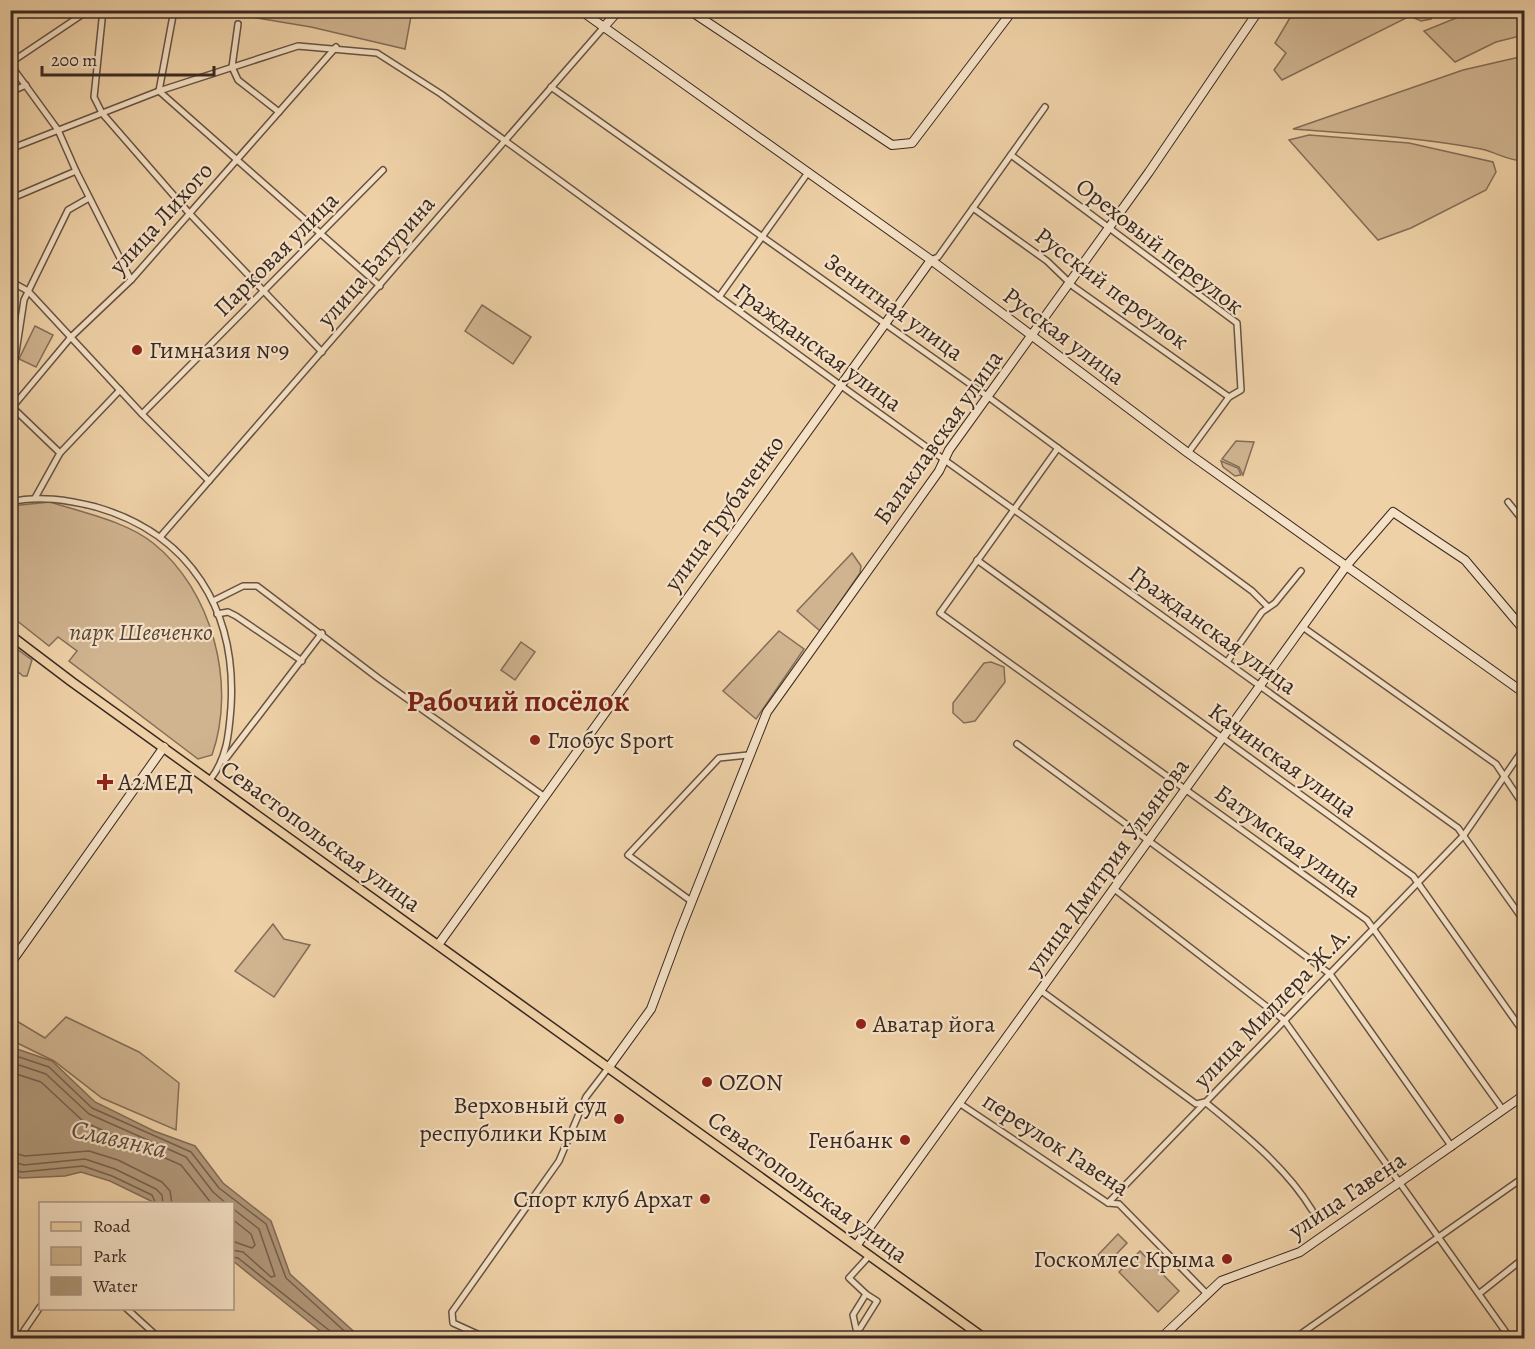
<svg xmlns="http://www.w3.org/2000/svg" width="1535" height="1349" viewBox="0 0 1535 1349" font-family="Alegreya,serif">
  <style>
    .green { fill: #d0b490; stroke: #846e59; stroke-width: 1.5 }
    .water { fill: #b1987a; stroke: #816c57; stroke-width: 1.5 }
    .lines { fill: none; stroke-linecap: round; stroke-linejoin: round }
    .shore { stroke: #75604e; stroke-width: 1.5 }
    .street-casing { stroke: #665343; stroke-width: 8 }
    .secondary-casing { stroke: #392922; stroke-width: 10 }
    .primary-casing { stroke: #392922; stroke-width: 11 }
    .street { stroke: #f5e1c6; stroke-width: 5 }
    .secondary { stroke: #f5e1c6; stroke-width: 8 }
    .primary { stroke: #efd1a7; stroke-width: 8 }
    .poi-dot { fill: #8f2418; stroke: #f5e1c6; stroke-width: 2 }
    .labels { text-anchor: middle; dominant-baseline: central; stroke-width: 4.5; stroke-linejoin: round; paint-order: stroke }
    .street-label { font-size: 24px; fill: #392922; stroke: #f5e1c6 }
    .poi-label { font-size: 24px; fill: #392922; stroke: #f5e1c6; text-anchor: start }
    .park-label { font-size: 24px; font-style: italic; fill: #574538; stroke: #f5e1c6 }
    .water-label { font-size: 26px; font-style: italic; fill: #5d4a3c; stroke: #f5e1c6 }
    .district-label { font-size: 30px; font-weight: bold; fill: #7a1f14; stroke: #f5e1c6 }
  </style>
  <rect width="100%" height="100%" fill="#efd1a7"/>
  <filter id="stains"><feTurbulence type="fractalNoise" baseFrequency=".00333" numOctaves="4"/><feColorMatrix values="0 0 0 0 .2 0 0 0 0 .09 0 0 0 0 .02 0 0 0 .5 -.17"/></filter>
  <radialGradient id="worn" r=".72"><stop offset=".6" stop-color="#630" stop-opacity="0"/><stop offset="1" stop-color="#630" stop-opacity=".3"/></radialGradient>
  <g class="green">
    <polygon points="215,11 412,11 405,49 311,27"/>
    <polygon points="1294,11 1294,10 1432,11 1431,19 1421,21 1410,16 1282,80 1274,70 1286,53 1275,43"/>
    <polygon points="1488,11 1524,11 1524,35 1496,42 1455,62 1424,31 1461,16 1474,16"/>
    <path d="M1524,56V161C1508,161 1496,152 1481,149C1418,137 1356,134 1293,129L1463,70Z"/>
    <polygon points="1309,135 1409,143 1493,162 1496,172 1486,190 1411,228 1378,240 1289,140"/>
    <polygon points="482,305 531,337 513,364 465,331"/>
    <polygon points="35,326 53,335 36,367 19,359"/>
    <polygon points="1236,441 1254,442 1243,475 1239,467 1222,459"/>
    <polygon points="1221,461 1238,468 1241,475 1235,476 1223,467"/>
    <path d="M50,502C84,513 125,521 153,543C212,590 237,684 212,755L198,759L69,661L77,651L58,637L49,646L11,616V506Z"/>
    <polygon points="852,553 861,566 860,573 820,631 797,611"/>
    <polygon points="779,631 804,649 756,719 723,691"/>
    <polygon points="521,642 535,652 515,680 501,670"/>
    <polygon points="10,644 32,660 27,676 23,676 11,666"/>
    <polygon points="991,662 1004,667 1005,682 975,721 964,723 953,713 953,703 984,663"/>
    <polygon points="273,924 284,939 310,945 274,997 235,971"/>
    <polygon points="10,1017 45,1038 66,1017 139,1052 179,1083 176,1130 102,1098 54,1061 11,1040"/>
    <polygon points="1118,1234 1127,1243 1107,1264 1098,1255"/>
    <polygon points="1140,1251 1179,1291 1158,1312 1119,1272"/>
  </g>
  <polygon class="water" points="11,1047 52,1061 95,1102 154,1131 195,1146 223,1183 271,1221 290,1274 361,1338 329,1338 233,1261 232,1204 155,1203 110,1181 81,1172 65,1176 21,1178 11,1174"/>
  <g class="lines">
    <g class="shore">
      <polyline points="10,1054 49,1067 92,1108 191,1152 219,1188 266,1224 286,1278 352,1338"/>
      <polyline points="10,1062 46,1074 89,1114 186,1157 213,1192 227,1204"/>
      <polyline points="10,1072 41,1082 84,1122 181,1165 212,1204"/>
      <polyline points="10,1152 25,1156 89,1151 118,1160 162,1182 170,1191 172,1204"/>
      <polyline points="10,1161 24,1165 85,1159 115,1169 156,1189 162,1195 163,1204"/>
      <polyline points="10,1169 22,1172 83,1166 112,1176 152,1195 156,1204"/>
      <polyline points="232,1208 259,1229 275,1276 271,1277 243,1252 232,1250"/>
      <polyline points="232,1219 251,1234 255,1245 252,1248 232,1241"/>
      <polyline points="232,1257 238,1258 330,1331 332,1338"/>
    </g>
    <defs>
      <g id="street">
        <polyline points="103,10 94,97 102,113 189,213 322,352"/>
        <polyline points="174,10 159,91 380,286"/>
        <polyline points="10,14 15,10"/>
        <polyline points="238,24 232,67 238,80 279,112"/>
        <polyline points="10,63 89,10"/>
        <polyline points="10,64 58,130 76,171 131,280"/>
        <polyline points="551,87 987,396 1252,591 1268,607"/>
        <polyline points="10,92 26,85"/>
        <polyline points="10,149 159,91 298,46 377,53 441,94 840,385 1458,828 1524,921"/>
        <polyline points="1011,155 1237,323 1241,390 1229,397 1188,453"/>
        <polyline points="10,199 76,171"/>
        <polyline points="973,208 1047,261 1074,287 1229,397"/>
        <polyline points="931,260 938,257 1045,107"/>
        <polyline points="10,281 28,291 142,414 209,481"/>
        <polyline points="719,297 807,174"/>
        <polyline points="11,385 24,300 68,210 89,198"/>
        <polyline points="12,407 60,453"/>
        <polyline points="10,410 71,337 131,280 336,47"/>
        <polyline points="142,414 383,170"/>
        <polyline points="1058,448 940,613 1367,920 1503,1110"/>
        <polyline points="35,498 60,453 120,390"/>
        <path d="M10,502C39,495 68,500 96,507C190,534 237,610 231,707C229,734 227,758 210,780"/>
        <polyline points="1508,502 1524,522"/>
        <polyline points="161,536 603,28"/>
        <polyline points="977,560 1413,876 1524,1033"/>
        <polyline points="213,601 243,586 257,586 378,678 545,797"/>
        <polyline points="217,614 228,612 236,616 302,661"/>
        <polyline points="1304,628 1496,764 1524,806"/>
        <polyline points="1227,662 1262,612 1275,603 1301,571"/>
        <polyline points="1017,744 1330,974 1452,1147"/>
        <polyline points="224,761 322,633"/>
        <polyline points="1113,888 1284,1020 1510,1338"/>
        <polyline points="691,901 628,855 719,758 748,755"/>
        <path d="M1040,990L1196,1104L1205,1102C1243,1133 1286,1167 1312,1210"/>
        <polyline points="959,1103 1108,1203 1119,1204 1207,1294"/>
        <polyline points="1108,1203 1464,835 1524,748"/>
        <polyline points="1480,1293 1524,1258"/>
        <polyline points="126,1308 159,1338"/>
        <polyline points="857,1333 877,1301 866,1294"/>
        <polyline points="19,1338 40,1307"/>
        <polyline points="486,1338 453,1323 452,1312 559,1161 586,1097 609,1067"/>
        <polyline points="854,1338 857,1333 853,1315 866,1294 849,1278 870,1255"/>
        <polyline points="1295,1338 1524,1177"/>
        <polyline points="1521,1338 1524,1336"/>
      </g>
      <g id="secondary">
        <polyline points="580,10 931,260 1188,453 1524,693"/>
        <polyline points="689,10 892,145 912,143 1013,10"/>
        <polyline points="603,28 619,10"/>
        <polyline points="438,945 931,260"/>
        <polyline points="10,964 164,747"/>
        <polyline points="609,1067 651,1009 680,931 767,712 939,471 949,450 1149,172 1259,10"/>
        <polyline points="856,1246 1347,565 1393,512 1465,560 1524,630"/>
        <polyline points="1161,1338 1221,1281 1300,1252 1524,1095"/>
      </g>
      <polyline id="primary" points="10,635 72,682 984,1338"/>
    </defs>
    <use href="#street" class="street-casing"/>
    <use href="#secondary" class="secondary-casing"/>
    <use href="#primary" class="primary-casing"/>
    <use href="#street" class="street"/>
    <use href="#secondary" class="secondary"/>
    <use href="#primary" class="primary"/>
  </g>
  <g class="poi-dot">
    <circle cx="137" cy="350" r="6"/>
    <circle cx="535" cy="740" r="6"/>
    <path d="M102 773h6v6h6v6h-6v6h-6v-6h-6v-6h6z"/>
    <circle cx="861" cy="1024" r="6"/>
    <circle cx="707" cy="1082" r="6"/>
    <circle cx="619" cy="1119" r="6"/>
    <circle cx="905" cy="1140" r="6"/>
    <circle cx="705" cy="1199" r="6"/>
    <circle cx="1227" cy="1259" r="6"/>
  </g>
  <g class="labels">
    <g class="street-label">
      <text transform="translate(161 218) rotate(-48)">улица Лихого</text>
      <text transform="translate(1160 246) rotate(38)">Ореховый переулок</text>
      <text transform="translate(276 254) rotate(-45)">Парковая улица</text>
      <text transform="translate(376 261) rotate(-49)">улица Батурина</text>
      <text transform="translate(1112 288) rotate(37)">Русский переулок</text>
      <text transform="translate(894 307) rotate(36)">Зенитная улица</text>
      <text transform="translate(1064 336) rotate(37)">Русская улица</text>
      <text transform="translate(818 347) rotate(36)">Гражданская улица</text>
      <text transform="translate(938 437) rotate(-55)">Балаклавская улица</text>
      <text transform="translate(724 513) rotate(-54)">улица Трубаченко</text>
      <text transform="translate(1213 630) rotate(36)">Гражданская улица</text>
      <text transform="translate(1283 760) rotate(36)">Качинская улица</text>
      <text transform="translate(321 836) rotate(36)">Севастопольская улица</text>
      <text transform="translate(1288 841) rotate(36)">Батумская улица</text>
      <text transform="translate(1107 866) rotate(-54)">улица Дмитрия Ульянова</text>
      <text transform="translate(1272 1007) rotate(-46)">улица Миллера Ж.А.</text>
      <text transform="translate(1056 1144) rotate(33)">переулок Гавена</text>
      <text transform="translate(808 1187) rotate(36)">Севастопольская улица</text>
      <text transform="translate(1347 1195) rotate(-34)">улица Гавена</text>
    </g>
    <g class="poi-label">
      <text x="149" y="350">Гимназия №9</text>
      <text x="547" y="740">Глобус Sport</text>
      <text x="118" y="782">А2МЕД</text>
      <text x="873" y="1024">Аватар йога</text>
      <text x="719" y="1082">OZON</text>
      <text x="607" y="1105" text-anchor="end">Верховный суд<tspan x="607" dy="28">республики Крым</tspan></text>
      <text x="893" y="1140" text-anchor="end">Генбанк</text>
      <text x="693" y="1199" text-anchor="end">Спорт клуб Архат</text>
      <text x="1215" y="1259" text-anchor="end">Госкомлес Крыма</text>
    </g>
    <g class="park-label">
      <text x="141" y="632">парк Шевченко</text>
    </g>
    <g class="water-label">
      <text transform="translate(119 1139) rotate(13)">Славянка</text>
    </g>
    <g class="district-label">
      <text x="518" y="701">Рабочий посёлок</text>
    </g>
  </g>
  <rect width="1535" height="1349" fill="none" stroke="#efd1a7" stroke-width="36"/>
  <rect x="12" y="12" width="1511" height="1325" fill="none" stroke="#392922" stroke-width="3"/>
  <rect x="18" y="18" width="1499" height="1313" fill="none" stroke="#392922" stroke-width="1.5"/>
  <rect x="39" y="1202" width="195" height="108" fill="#f5e1c6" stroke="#aa9784" stroke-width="1.5"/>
  <rect x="51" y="1222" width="30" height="9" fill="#efd1a7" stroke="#aa9784" stroke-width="1.5"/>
  <text x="93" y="1232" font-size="18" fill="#392922">Road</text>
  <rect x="51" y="1247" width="30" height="18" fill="#d0b490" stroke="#aa9784" stroke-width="1.5"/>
  <text x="93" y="1262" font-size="18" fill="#392922">Park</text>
  <rect x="51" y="1277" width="30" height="18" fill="#b1987a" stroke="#aa9784" stroke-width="1.5"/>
  <text x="93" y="1292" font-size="18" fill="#392922">Water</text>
  <path d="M42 66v9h172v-9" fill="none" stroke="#392922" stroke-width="3"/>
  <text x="51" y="66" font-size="18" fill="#392922" stroke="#f5e1c6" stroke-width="4.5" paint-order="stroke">200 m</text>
  <rect width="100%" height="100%" filter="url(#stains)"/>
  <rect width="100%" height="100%" fill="url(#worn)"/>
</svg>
